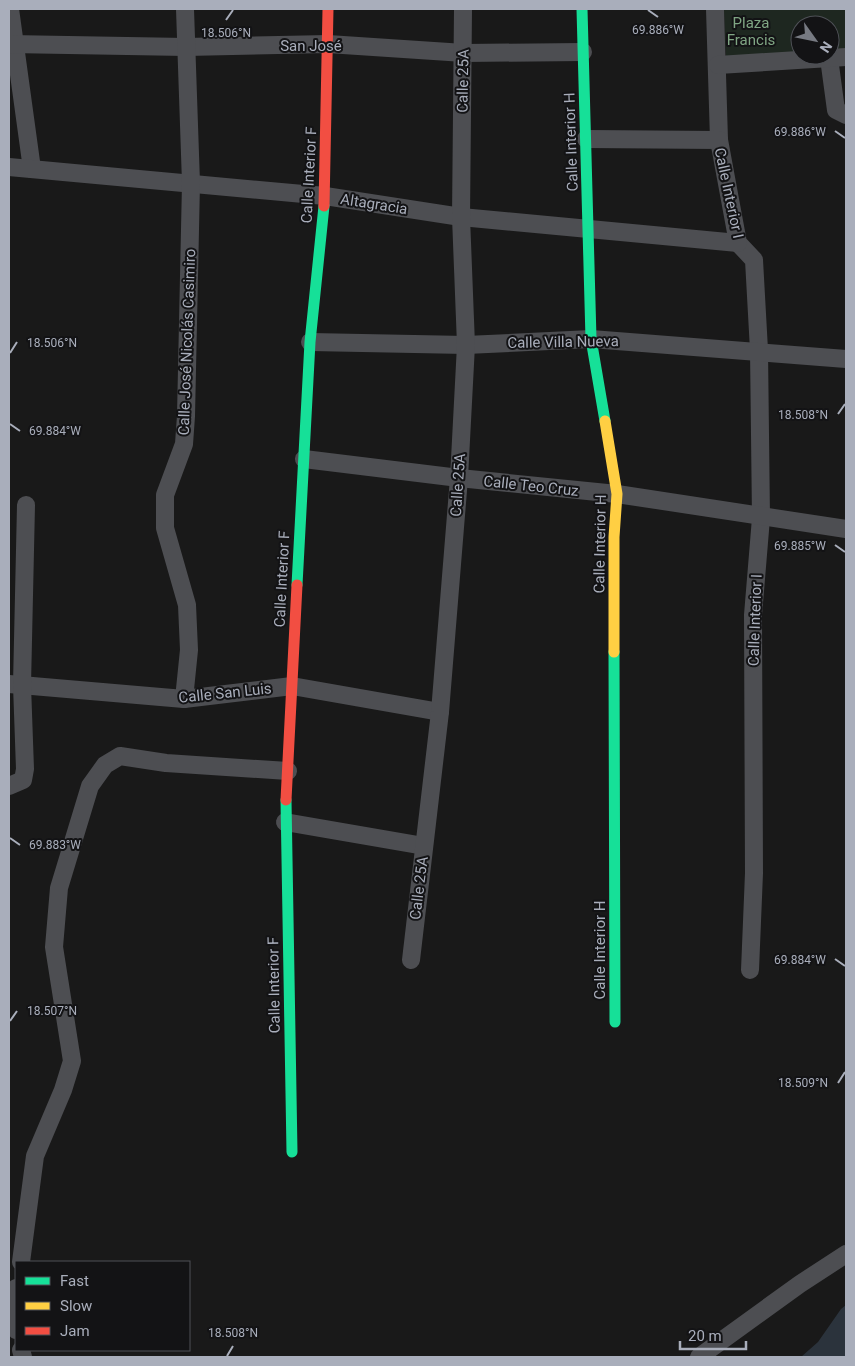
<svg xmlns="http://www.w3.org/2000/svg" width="855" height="1366" viewBox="0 0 855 1366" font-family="Roboto,sans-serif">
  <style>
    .green { fill: #1e2720 }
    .water { fill: #2b333c }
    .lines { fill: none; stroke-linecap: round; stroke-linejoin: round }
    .street { stroke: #4d4e52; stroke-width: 18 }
    .fast { stroke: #16e098; stroke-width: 11 }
    .slow { stroke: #ffcf43; stroke-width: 11 }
    .jam { stroke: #f24e42; stroke-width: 11 }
    .ticks { fill: none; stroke: #a9aebb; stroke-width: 2 }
    .labels { text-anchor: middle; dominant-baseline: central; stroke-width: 4; stroke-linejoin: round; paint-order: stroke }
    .park-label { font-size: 15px; fill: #80a684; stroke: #131315 }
    .street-label { font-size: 15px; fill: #a9aebb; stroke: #131315 }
    .ticks-label { font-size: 12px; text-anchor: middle; fill: #a9aebb; stroke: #131315; stroke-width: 4; stroke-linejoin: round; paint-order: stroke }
  </style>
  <rect width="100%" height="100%" fill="#191919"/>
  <polygon class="green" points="724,9 846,9 846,49 830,50 830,25 800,25 800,52 726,57"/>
  <polygon class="water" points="846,1305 846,1357 801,1357 818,1342 841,1309"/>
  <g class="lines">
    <g class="street">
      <polyline points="10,9 32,169"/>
      <polyline points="715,9 719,140 738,243 754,260 759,350 761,518 753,615 754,873 750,970"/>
      <polyline points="9,44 186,47 328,44 464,53 583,52"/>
      <polyline points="829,58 836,110 846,115"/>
      <polyline points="718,65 846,57"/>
      <polyline points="586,139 719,140"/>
      <polyline points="9,167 325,196 461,217 738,243"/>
      <polyline points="310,342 466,345 591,339 846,359"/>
      <polyline points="304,459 459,478 617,494 846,529"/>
      <polyline points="9,684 184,699 292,686 440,712"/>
      <polyline points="184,699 189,650 187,605 165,528 165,495 184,444 186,416 191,183 185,9"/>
      <polyline points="9,786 23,780 25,769 22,685 26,505"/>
      <polyline points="285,822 424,846"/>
      <polyline points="411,960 440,712 459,478 466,345 461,217 463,9"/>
      <polyline points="21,1262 35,1156 63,1090 72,1061 54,947 59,888 90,786 105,765 120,756 166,763 288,771"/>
      <polyline points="16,1288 12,1314 16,1330"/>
      <polyline points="21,1350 23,1357"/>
      <polyline points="699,1357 800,1284 846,1254"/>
    </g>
    <g class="fast">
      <polyline points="582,9 591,339 605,421"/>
      <polyline points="297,585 310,342 324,206"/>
      <polyline points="614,652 615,1022"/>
      <polyline points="286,800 292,1152"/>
    </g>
    <polyline class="slow" points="605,421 617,494 614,537 614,652"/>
    <g class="jam">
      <polyline points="324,206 328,9"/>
      <polyline points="286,800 297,585"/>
    </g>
  </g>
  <path class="ticks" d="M648,10L658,17M226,20L233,10M835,131L845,138M10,353L17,342M838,414L845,404M10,424L20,431M835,545L845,552M10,838L20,845M835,959L845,966M10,1021L17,1011M838,1083L845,1072M227,1356L233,1346"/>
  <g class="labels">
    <g class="park-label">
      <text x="751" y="23">Plaza<tspan x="751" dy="17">Francis</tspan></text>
    </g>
    <g class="street-label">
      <text x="311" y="46">San José</text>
      <text transform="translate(463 81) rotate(-89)">Calle 25A</text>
      <text transform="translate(571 142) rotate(-92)">Calle Interior H</text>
      <text transform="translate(309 175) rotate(-87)">Calle Interior F</text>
      <text transform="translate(729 193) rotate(78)">Calle Interior I</text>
      <text transform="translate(374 204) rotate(9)">Altagracia</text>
      <text transform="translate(187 342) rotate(-88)">Calle José Nicolás Casimiro</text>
      <text transform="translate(563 342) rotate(-1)">Calle Villa Nueva</text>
      <text transform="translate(458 485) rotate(-86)">Calle 25A</text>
      <text transform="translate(531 486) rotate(6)">Calle Teo Cruz</text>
      <text transform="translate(600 544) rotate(-89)">Calle Interior H</text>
      <text transform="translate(282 579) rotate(-87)">Calle Interior F</text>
      <text transform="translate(755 620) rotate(-88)">Calle Interior I</text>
      <text transform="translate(225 693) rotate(-6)">Calle San Luis</text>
      <text transform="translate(419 888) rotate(-83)">Calle 25A</text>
      <text transform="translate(600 950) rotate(-90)">Calle Interior H</text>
      <text transform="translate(274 985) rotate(-91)">Calle Interior F</text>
    </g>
  </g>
  <g class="ticks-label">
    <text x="658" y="34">69.886°W</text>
    <text x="226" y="37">18.506°N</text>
    <text x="800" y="136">69.886°W</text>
    <text x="52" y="347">18.506°N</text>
    <text x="803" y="419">18.508°N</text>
    <text x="55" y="435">69.884°W</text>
    <text x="800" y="550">69.885°W</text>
    <text x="55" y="849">69.883°W</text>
    <text x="800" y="964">69.884°W</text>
    <text x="52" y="1015">18.507°N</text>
    <text x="803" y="1087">18.509°N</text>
    <text x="233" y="1337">18.508°N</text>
  </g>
  <rect width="855" height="1366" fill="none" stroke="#a9aebb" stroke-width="20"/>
  <rect x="15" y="1261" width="175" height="90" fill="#131315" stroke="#4f5157"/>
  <rect x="25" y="1277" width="25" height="8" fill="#16e098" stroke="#4f5157"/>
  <text x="60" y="1286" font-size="15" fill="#a9aebb">Fast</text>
  <rect x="25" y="1302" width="25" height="8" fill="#ffcf43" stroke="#4f5157"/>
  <text x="60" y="1311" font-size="15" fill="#a9aebb">Slow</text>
  <rect x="25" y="1327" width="25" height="8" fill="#f24e42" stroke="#4f5157"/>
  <text x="60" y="1336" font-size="15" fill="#a9aebb">Jam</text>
  <g transform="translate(815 40) rotate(123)"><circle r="24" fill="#131315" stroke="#4f5157"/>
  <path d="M0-4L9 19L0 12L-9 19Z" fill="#777a82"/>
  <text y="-8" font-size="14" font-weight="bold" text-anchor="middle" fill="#a9aebb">N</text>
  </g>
  <path d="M680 1341v8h66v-8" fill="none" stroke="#a9aebb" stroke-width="2.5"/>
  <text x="688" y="1341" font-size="15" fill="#a9aebb" stroke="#131315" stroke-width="4" paint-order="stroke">20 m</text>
</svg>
